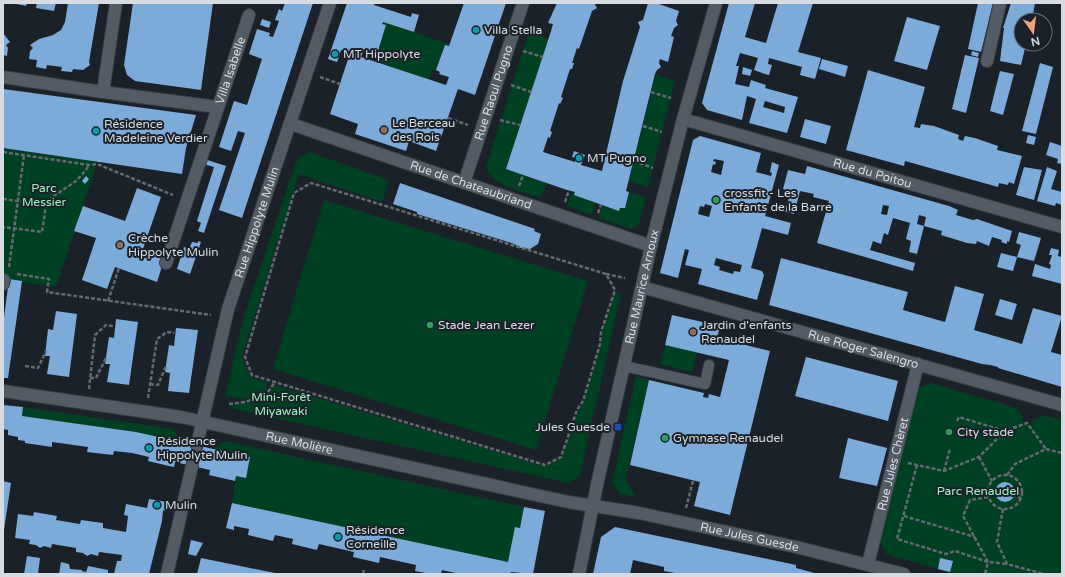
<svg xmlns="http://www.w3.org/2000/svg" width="1065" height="577" viewBox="0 0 1065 577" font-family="'Varela Round',sans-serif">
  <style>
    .green { fill: #004022 }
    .building { fill: #7cabd9; fill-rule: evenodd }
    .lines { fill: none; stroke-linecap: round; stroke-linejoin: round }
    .minor-tunnel { stroke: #363d45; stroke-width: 12; stroke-dasharray: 12 6; stroke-linecap: butt }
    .service-casing { stroke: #373d44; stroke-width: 12 }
    .pedestrian-casing { stroke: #373d44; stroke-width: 14 }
    .minor-casing { stroke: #373d44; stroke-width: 14 }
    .tertiary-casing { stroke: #373d44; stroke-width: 14 }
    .path { stroke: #646a72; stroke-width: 2.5; stroke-dasharray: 4 2; stroke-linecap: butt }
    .service { stroke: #535c65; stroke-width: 10 }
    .pedestrian { stroke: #535c65; stroke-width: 12 }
    .minor { stroke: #535c65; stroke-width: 12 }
    .tertiary { stroke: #535c65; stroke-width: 12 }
    .culture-dot { fill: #0f9aa8; stroke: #1a2129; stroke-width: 1.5 }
    .education-dot { fill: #8d6e63; stroke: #1a2129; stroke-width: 1.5 }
    .leisure-dot { fill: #2e9e5b; stroke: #1a2129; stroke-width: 1.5 }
    .transit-dot { fill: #1a4fb4; stroke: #1a2129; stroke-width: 1.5 }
    .labels { text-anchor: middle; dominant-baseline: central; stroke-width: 4; stroke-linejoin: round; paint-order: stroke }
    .poi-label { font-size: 12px; fill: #d7dce2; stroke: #1a2129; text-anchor: start }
    .street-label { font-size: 12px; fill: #d7dce2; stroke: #1a2129 }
    .park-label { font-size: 12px; fill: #9df5be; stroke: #1a2129 }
  </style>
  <rect width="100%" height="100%" fill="#1a2129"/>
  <g class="green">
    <polygon points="383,22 449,44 449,46 444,45 436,70 432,70 429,79 375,61 386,26 382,24"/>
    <path d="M529,32L549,39L506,169L546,183L541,198C524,192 490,186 486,167Z"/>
    <polygon points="656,74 675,81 648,187 629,181"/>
    <polygon points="3,148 95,161 95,170 56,287 3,279"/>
    <polygon points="309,152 389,180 382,202 299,174 242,357 251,377 268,382 264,394 243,399 225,396 244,316 297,159"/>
    <polygon points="572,192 575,192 574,195 596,203 592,215 567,206"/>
    <polygon points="629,192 646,197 639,225 632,229 599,218 603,205 619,211 620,208 625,208"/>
    <polygon points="324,200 588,281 536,450 273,369"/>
    <polygon points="615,292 621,294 580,475 569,483 234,409 230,405 266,397 274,385 545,466 562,457 579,410 584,401 601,344 602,332"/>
    <polygon points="665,345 697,352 692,372 660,364"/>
    <polygon points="636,376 649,380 626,479 636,497 620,494 612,483"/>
    <polygon points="931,383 1016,408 1023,417 1022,422 1032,425 1033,420 1044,415 1062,420 1062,574 956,574 886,554 880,542 917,389"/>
    <polygon points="23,407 174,429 180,442 136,432 22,416"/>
    <polygon points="225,441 524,507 520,528 508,562 232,503 236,476 246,478 250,457 213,449"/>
  </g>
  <g class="building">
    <polygon points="12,3 27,3 26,6"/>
    <polygon points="37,3 56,3 54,11 36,8"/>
    <polygon points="68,3 99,3 89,62 90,65 83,70 73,69 72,72 61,71 62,67 47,65 46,69 36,67 37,60 29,59 30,51 33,48 30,45 39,39 53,35 61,30 65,22"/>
    <polygon points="133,3 213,3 201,90 135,81 127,75 124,65"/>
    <polygon points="285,3 313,3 242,218 219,210 245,133 238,131 231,151 219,147 234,101 247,105 262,59 249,54 257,29 270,33 269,36 273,37 279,21 275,20 279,9 282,11"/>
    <polygon points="347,3 374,3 374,5 411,17 412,13 419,15 414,32 383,22 382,24 386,25 378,51 374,49 373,52 364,49 361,57 446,85 449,77 439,74 440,72 436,70 445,45 449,46 464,3 506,3 475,95 458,89 436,151 409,141 406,151 355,134 358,124 330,114 350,53 341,50 337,62 328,59"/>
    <polygon points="557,3 594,3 597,8 592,11 579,49 577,48 572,63 574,63 572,69 570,69 561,97 563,98 560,104 559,103 550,131 552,132 550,138 548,137 543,152 575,162 576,158 572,157 574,151 585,155 581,165 602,171 623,81 640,27 638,22 643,20 648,3 656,3 679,11 676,21 678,25 674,28 671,36 674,37 668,62 660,59 659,63 661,67 657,70 655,74 626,191 629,192 625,208 620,208 619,211 574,195 575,192 567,190 506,169 551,31 553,24 548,23"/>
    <path d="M729,3H755L745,37L766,43L778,3H813L798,52L821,58L815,79L800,75L802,67L769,58L768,64L772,65L769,75L765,74L754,70L758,58L740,53L736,66H739L735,84L749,87L751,80L766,85L765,88L798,97L787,133L749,123L756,99L747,96L742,120L707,110L702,103ZM765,101L785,107L784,113L763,107Z"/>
    <polygon points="978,3 993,3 981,52 968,49"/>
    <polygon points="1011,3 1035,3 1032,20 1021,20 1021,44 1026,44 1021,65 1000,61 1004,28 1003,28"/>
    <polygon points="907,17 940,26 927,70 894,61"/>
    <polygon points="262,19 271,22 269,28 260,25"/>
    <polygon points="3,33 10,42 6,45 8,48 7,56 3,55"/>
    <polygon points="972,51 979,53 978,57 971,55"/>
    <polygon points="965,55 979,58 966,113 952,109"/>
    <polygon points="822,59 848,66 845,77 819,69"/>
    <polygon points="1040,63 1053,67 1036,134 1022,131"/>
    <polygon points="743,67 752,70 750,76 742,74"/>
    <polygon points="868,70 925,87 914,127 920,128 921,124 934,126 959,135 958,139 963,141 965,136 975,138 998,146 997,150 1022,156 1014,184 1009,182 1008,185 999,183 998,187 905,161 904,166 846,150"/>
    <polygon points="1000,71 1014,74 1003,115 990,111"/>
    <polygon points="3,89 196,115 186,148 182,174 3,148"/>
    <polygon points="805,119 831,126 826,144 800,137"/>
    <polygon points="1028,135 1036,137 1034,145 1026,143"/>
    <path d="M700,136L761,153L756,172L771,176L772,173L770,172L772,162L779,165L765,216L791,223L788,235L762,228L751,268L762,271L764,275L757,300L698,284L702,269L685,265L689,250L685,249L678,278L660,273L693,140ZM714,159L724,161L721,175L711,172L713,164L715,165L716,162L713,161ZM705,204L712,206L709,217L698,214L700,206L704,207ZM716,258L742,265L740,272L734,271L733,274L719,270L720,267L714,265Z"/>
    <polygon points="1050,142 1062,146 1062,164 1057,163 1058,159 1046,155"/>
    <polygon points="204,159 226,166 204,233 198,231 201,223 197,221 214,167 203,164"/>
    <path d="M807,166L949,206L958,210L956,215L973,220L977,219L1012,231L1009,242L1007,241V244L1001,242L1002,240L992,237L989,246L977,241L976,244L967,243L941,235L942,231L924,226L917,254L909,252L911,241L906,239L910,223L893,218L888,235L884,233L881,244L873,241L870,250L915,263L913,271L817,243L829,201L813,197L814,194L800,191L794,214L773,208L775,202L787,206L790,192L783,189L788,170L805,174ZM883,205L889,206L887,215L881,214ZM919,215L926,217L924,226L917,224Z"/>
    <polygon points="1024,167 1042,170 1034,200 1016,195"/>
    <polygon points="1047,167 1057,171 1051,189 1062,192 1062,205 1056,203 1055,206 1037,201"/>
    <polygon points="86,176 89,179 85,184 82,181"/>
    <polygon points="400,183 535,229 534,231 541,234 538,244 530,249 521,248 512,243 417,214 417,212 393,204"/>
    <polygon points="137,188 161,197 143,249 165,257 157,282 115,267 107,289 82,280 96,238 74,231 83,206 125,221"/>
    <polygon points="1019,232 1041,238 1034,261 1017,257 1021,245 1016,243"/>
    <polygon points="198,241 201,242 190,274 177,269 184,247 189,249 192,242 198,243"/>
    <polygon points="1051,248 1059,250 1058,256 1062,257 1062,284 1032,276 1035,264 1050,269 1051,265 1049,264 1052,255 1049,255"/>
    <polygon points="1001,253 1017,257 1013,271 997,267"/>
    <polygon points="781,258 908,292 903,310 945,322 955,286 984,294 974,330 1022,344 1033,308 1062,316 1051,352 1062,355 1062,387 998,368 998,367 990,365 982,364 769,305"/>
    <polygon points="9,279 22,281 8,378 3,378 3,325"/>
    <polygon points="1000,299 1017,304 1012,320 995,315"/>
    <polygon points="56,311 77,314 69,377 47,374 50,356 45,356 48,329 53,330"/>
    <polygon points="672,315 720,326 717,338 770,351 730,515 694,506 700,482 630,465 649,380 704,393 703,397 708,398 709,394 720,397 729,360 665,345"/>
    <polygon points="116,319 138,322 129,385 107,382 110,364 105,364 109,337 114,338"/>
    <polygon points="176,328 198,330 189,393 168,391 170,373 165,372 169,345 174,346"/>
    <polygon points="806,357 898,381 888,421 795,396"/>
    <polygon points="3,405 23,407 22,416 136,432 250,457 246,478 236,476 235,481 209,475 210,470 175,462 174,467 169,466 148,461 149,457 132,453 114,451 113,455 87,452 88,447 52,442 52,447 25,443 25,441 18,440 18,437 8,435 8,430 3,429"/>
    <polygon points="848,438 887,448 877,486 839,478"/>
    <polygon points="3,481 11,483 4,530 3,530"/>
    <circle cx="1005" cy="492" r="10"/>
    <polygon points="149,499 167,502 165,511 163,510 162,521 149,574 114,574 117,561 121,561 122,555 99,552 98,556 91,554 87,556 83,553 76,552 76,548 52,544 51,548 44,546 40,548 36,545 29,544 30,540 15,538 18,514 33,516 34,512 57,516 56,520 80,524 81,520 103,523 103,528 126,532 128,516 124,515 126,504 147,508"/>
    <polygon points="232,503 508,562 515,527 520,528 524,507 545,511 533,574 511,572 510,574 460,574 442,570 441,574 431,574 415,571 416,565 380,557 379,563 353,557 354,552 319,544 317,550 292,544 293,539 275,535 273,541 248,535 249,529 234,526 234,530 226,528"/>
    <polygon points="615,527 796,565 796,568 818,574 680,574 664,571 664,567 633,560 630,574 593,574 601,537"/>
    <polygon points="191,540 203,543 196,556 188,554"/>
    <polygon points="27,556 40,558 38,574 24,574"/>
    <polygon points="201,558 275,573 275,574 197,574"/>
    <polygon points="940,558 953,561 950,572 938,569"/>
    <polygon points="61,562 69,564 70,569 82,570 82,571 86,572 88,566 108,570 108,574 59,574"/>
  </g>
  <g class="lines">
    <polyline class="minor-tunnel" points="192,466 197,445"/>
    <defs>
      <polyline id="service" points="624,366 705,384 709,365"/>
      <g id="pedestrian">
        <path id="s1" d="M868,564L918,364"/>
      </g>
      <g id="minor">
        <polyline points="987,61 1000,3"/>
        <polyline points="3,77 103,92 116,3"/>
        <polyline points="103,92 217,107"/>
        <path id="s2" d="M683,119L1062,227"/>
        <path id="s3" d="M291,124L651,246"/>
        <path id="s4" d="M464,183L523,3"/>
        <path id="s5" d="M166,263L249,15"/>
        <polyline points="3,284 4,280"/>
        <path id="s6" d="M642,287L1062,405"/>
        <path id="s7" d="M3,391L181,417L568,502L639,513L796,547L904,574"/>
        <path id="s8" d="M197,445L228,309L330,3"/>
        <polyline points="167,574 192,466"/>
      </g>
      <g id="tertiary">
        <path id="s9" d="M579,574L598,480L651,246L683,119L716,3"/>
      </g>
    </defs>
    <use href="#service" class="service-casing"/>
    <use href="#pedestrian" class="pedestrian-casing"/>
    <use href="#minor" class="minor-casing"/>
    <use href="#tertiary" class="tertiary-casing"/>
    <g class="path">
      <polyline points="523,51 543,57"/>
      <polyline points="320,77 340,84"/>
      <polyline points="511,85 531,92"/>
      <polyline points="651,92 671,98"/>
      <polyline points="448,118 468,125"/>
      <polyline points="500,120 520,125"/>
      <polyline points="643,126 662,132"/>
      <polyline points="3,152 89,165 97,164 173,195"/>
      <polyline points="634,161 653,168"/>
      <polyline points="519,186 523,175"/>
      <polyline points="3,199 46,205 42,232 3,227"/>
      <polyline points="565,202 569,190"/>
      <polyline points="46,205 49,203 51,198 76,181 86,170 89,165"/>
      <polyline points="598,213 601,205"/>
      <polyline points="9,267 24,155"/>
      <polyline points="17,274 49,279 47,292 211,315"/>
      <polyline points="606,274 311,183 294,193 245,357 252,375 545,465 561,457 577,410 583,401 600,344 601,332 615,290 606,274 625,278"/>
      <polyline points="108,301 119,268"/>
      <polyline points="25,366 38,368 46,351"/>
      <polyline points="90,378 96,378 106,358"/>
      <polyline points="150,384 158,385 166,366"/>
      <polyline points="89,389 95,335 106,325 113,326"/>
      <polyline points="148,398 157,339 167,332 174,333"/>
      <polyline points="229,404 244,402 265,396 275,382"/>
      <polyline points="957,421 959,417 1005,431"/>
      <polyline points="979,457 992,481"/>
      <polyline points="908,463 944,471 979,457 1005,431 1027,423 1046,449"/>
      <polyline points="917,465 897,539 946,554 955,551 988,562 985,574"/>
      <polyline points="944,471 950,449"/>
      <circle cx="1005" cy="492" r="17"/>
      <polyline points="1007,475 1015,464 1046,449 1062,453"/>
      <polyline points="1012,495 1021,498"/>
      <polyline points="988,497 970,500 963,516 988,562 1007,564"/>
      <polyline points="686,508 693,481"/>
      <polyline points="1003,509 997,542 1007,564 1044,574"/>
      <polyline points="904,516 975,537"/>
      <polyline points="363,574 364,569"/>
    </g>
    <use href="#service" class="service"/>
    <use href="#pedestrian" class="pedestrian"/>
    <use href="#minor" class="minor"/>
    <use href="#tertiary" class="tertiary"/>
  </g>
  <g class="culture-dot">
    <circle cx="476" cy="30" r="4"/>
    <circle cx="335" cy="54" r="4"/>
    <circle cx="96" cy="131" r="4"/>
    <circle cx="579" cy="158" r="4"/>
    <circle cx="149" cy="448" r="4"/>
    <circle cx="157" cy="505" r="4"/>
    <circle cx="338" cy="537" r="4"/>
  </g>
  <g class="education-dot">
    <circle cx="384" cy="130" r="4"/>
    <circle cx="120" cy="245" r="4"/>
    <circle cx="693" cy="332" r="4"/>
  </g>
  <g class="leisure-dot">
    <circle cx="716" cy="200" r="4"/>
    <circle cx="430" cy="325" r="4"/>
    <circle cx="949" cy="432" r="4"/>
    <circle cx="665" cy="438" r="4"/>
  </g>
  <rect class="transit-dot" x="614" y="423" width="8" height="8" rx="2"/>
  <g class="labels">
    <g class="poi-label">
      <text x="484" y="30">Villa Stella</text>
      <text x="343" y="54">MT Hippolyte</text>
      <text x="392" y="123">Le Berceau<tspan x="392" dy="14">des Rois</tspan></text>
      <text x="104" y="124">Résidence<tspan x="104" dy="14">Madeleine Verdier</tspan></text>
      <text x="587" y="158">MT Pugno</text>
      <text x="724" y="193">crossfit - Les<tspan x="724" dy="14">Enfants de la Barre</tspan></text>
      <text x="128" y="238">Crèche<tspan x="128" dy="14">Hippolyte Mulin</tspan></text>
      <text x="438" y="325">Stade Jean Lezer</text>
      <text x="701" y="325">Jardin d'enfants<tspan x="701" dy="14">Renaudel</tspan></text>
      <text x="610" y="427" text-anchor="end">Jules Guesde</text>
      <text x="957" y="432">City stade</text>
      <text x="673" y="438">Gymnase Renaudel</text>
      <text x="157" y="441">Résidence<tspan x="157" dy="14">Hippolyte Mulin</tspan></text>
      <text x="165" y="505">Mulin</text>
      <text x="346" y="530">Résidence<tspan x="346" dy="14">Corneille</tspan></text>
    </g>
    <g class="street-label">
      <text stroke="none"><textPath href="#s5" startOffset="203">Villa Isabelle</textPath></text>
      <text stroke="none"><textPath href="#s4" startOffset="95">Rue Raoul Pugno</textPath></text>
      <text stroke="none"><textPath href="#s2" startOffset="197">Rue du Poitou</textPath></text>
      <text stroke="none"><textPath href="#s3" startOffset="190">Rue de Chateaubriand</textPath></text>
      <text stroke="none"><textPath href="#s8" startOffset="231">Rue Hippolyte Mulin</textPath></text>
      <text stroke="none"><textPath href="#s9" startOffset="294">Rue Maurice Arnoux</textPath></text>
      <text stroke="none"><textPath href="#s6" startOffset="230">Rue Roger Salengro</textPath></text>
      <text stroke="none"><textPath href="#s7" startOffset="301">Rue Molière</textPath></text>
      <text stroke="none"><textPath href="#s1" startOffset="103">Rue Jules Chèret</textPath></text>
      <text stroke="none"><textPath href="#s7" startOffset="761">Rue Jules Guesde</textPath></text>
    </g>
    <g class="park-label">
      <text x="44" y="188">Parc<tspan x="44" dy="14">Messier</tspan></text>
      <text x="281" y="397">Mini-Forêt<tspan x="281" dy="14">Miyawaki</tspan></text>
      <text x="978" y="491">Parc Renaudel</text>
    </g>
  </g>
  <rect width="1065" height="577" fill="none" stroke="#d7dce2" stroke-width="8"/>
  <g transform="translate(1033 32) rotate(166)"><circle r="19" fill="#1a2129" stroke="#666c73"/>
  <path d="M0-3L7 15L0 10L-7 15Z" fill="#f1a17c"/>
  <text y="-6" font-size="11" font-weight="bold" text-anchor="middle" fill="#d7dce2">N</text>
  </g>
</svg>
